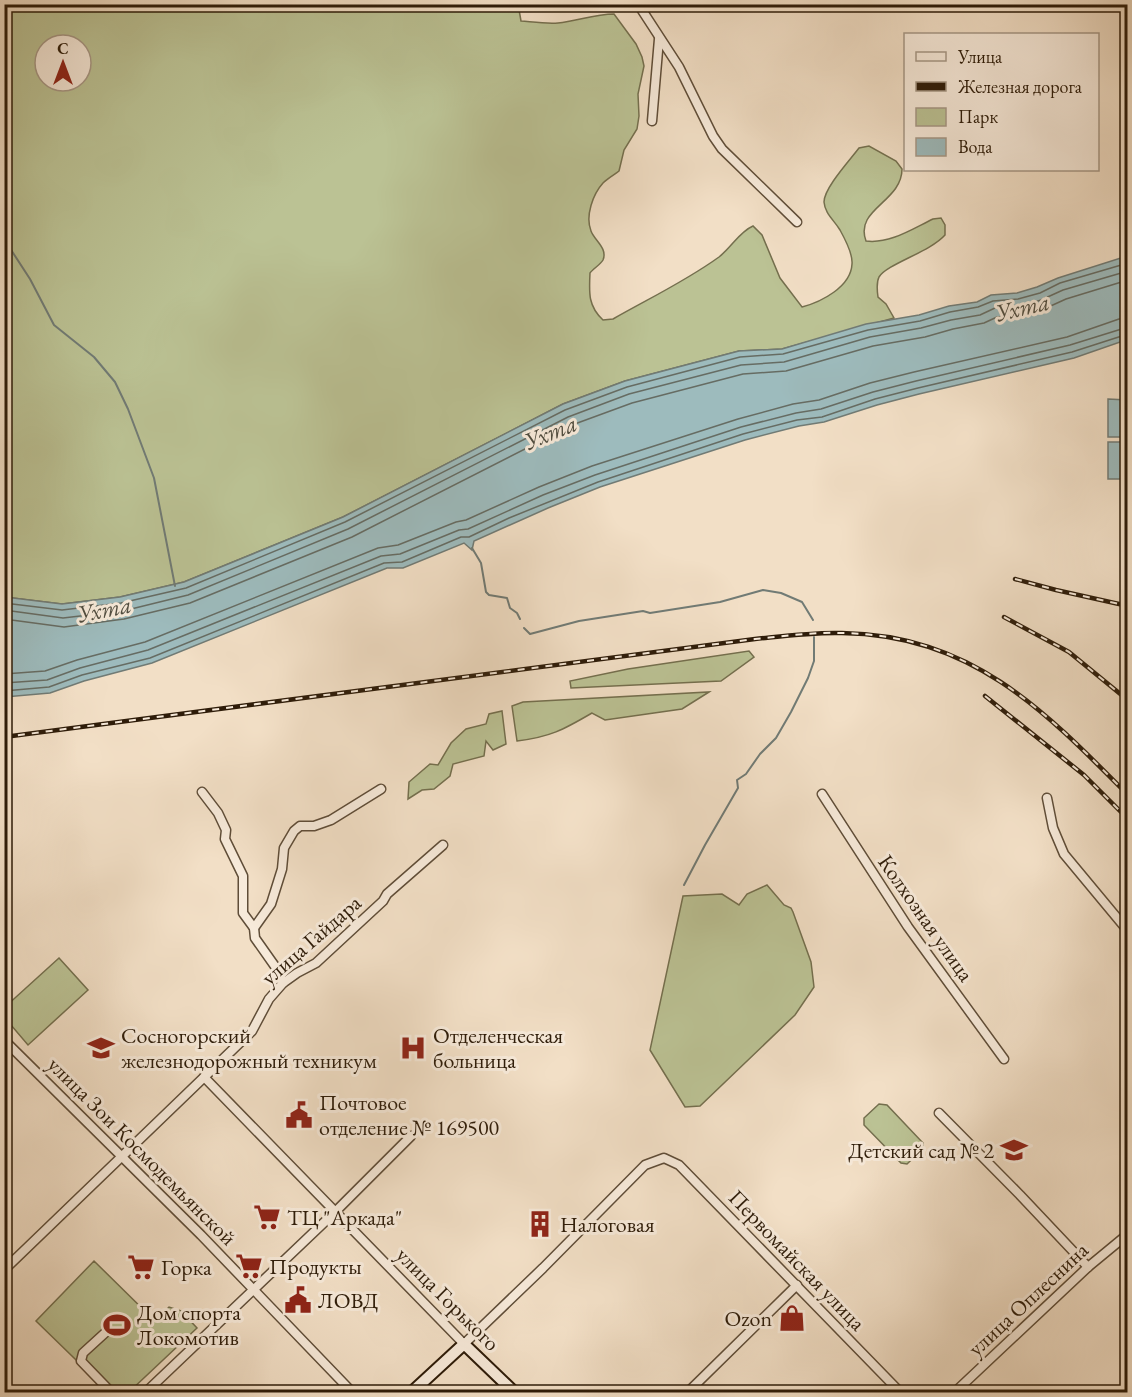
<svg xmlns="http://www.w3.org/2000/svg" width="1132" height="1397" viewBox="0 0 1132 1397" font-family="'EB Garamond',serif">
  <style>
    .green { fill: #bbc294; stroke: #746f4e; stroke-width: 1.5; fill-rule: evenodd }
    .water { fill: #9dbbbd; stroke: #717b75; stroke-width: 1.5 }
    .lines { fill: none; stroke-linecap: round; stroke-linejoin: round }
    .shore { stroke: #666c63; stroke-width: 1.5 }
    .stream { stroke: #717b75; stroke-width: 2 }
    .minor-casing { stroke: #5f4d38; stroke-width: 11 }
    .secondary-casing { stroke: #2e1c09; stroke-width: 14 }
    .minor { stroke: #f7eada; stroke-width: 8 }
    .secondary { stroke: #f7eada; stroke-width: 10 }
    .rail-casing { stroke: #2e1c09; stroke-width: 4.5 }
    .rail { stroke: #f7eada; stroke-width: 2; stroke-dasharray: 7; stroke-linecap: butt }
    .labels { text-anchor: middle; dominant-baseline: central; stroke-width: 6; stroke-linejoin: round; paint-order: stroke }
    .street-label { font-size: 22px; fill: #2e1c09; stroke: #f7eada }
    .poi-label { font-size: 22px; fill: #2e1c09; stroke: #f7eada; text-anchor: start }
    .water-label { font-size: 24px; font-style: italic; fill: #4f4c3f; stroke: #f7eada }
  </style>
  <rect width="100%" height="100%" fill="#f2dfc6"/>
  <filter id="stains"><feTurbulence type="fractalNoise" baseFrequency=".00333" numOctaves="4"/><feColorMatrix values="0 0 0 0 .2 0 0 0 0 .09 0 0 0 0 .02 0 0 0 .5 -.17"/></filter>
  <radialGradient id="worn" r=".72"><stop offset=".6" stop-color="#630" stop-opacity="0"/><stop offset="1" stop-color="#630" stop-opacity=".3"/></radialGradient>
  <g class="green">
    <path d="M518,4L521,21C533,22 546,24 558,23C577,21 595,14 614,14L636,44L642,57L644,66L638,94L639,116L637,129L624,150L619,171C614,175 608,178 603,183C593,194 585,216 591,231C594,240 608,248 603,260C601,264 593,269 590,273C589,293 588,306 603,320L613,319C648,299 686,281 719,257C732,247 739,232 753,226L762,235L780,278L802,307C821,302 851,287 852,264C853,254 845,239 840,230C834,220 825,214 824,202C824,188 850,160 859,148L869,146L896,161L902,169C902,202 854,209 866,241C890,244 912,229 933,219L941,218L945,225V235C930,252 887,264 879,277C876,283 877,290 878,297L886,304L894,318L782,349L739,351L625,381L563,404L343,517L184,582L120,597L62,604L5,597V5ZM45,45H81V81H45Z"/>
    <polygon points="749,651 754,657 721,681 571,688 570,681 628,669"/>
    <path d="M709,692L682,709L605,720L592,713C563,730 550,737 517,741L512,706L523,702Z"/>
    <polygon points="502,711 506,744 493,750 486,741 484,756 453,764 450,776 434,789 422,790 408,799 409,782 430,764 438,765 451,743 466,729 486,724 489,714"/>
    <polygon points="767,885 784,905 791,908 793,912 811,962 814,987 795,1015 700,1106 685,1107 650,1050 683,896 722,894 739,905 747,894"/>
    <polygon points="59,958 88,990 28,1045 5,1018 5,1007"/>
    <polygon points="879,1104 887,1105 923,1143 923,1149 907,1164 901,1163 864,1125 864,1118"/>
    <polygon points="94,1261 155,1321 169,1307 181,1311 197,1328 129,1392 109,1392 36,1321"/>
  </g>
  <g class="water">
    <polygon points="1127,256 1126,340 1074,358 919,394 877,405 824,422 799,426 745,440 600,487 548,508 474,541 472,550 464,543 403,568 387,568 152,663 84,681 50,693 5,697 5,597 62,604 120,597 184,582 343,517 563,404 625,381 739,351 782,349 866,324 919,315 949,306 977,302 991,295 1017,293 1037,287 1058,278"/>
    <polygon points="1108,399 1127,400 1127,437 1108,437"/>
    <rect x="1108" y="442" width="19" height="37"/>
  </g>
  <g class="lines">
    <g class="shore">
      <polyline points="4,603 62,610 121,603 186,588 345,522 565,410 627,387 740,357 783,354 868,330 920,321 950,312 978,307 993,301 1018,299 1040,293 1060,283 1128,263"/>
      <polyline points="4,610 63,618 123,611 188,595 348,529 568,417 629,394 741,365 784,362 870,337 921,328 951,320 980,315 995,308 1020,307 1041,300 1063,290 1128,271"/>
      <polyline points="4,619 64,627 124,619 190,603 352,537 572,425 632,403 743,374 786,371 873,346 925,337 953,329 984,323 997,317 1022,315 1044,309 1066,299 1128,280"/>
      <polyline points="4,674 45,671 77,660 145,642 378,548 398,545 456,522 466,520 539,487 592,466 738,419 793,404 819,400 870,383 914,372 1067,337 1119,319 1128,318"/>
      <polyline points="4,683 47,680 80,668 148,650 381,556 400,554 459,530 468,529 543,495 595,475 741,427 796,413 821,409 873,392 916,381 1070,345 1128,327"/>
      <polyline points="4,691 49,687 82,675 150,658 384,563 402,562 461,537 469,537 509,518 598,482 743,434 797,420 822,417 875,399 918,388 1072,352 1128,334"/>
    </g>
    <g class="stream">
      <polyline points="4,239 30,279 54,325 94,357 115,382 128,409 154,478 175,586"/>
      <polyline points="472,548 481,563 486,592 489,595 507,598 510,608 517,613 520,619"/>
      <polyline points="524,628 530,634 579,621 643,611 650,613 720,602 763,590 781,593 802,602 813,620"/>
      <polyline points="684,885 705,845 738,788 737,780 746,774 760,754 776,738 791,712 808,678 814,661 814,637"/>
    </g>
    <defs>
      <g id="minor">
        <polyline points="638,4 679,67 713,136 722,149 797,222"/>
        <polyline points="652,121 659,39"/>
        <polyline points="202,792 218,813 226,830 225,839 243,876 243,913 254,928 255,938 279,972 283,983"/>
        <polyline points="822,794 908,927 1004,1059"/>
        <polyline points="1047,798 1053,828 1064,854 1128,931"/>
        <polyline points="254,928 271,904 282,869 284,848 294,831 300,826 314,826 331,820 381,789"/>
        <polyline points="4,1040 201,1235 352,1392"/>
        <polyline points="204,1077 464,1344 543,1268 645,1165 664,1158 679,1165 900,1392"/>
        <polyline points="939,1113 1020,1195 1088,1267"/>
        <polyline points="4,1270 252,1031 269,999 283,983 297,973 316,963 383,901 387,894 443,845"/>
        <polyline points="106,1332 83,1353 81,1361 111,1392"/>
        <polyline points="146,1392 335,1212 411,1136"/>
        <polyline points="688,1392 797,1285"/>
        <polyline points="955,1392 1088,1267 1128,1234"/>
      </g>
      <polyline id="secondary" points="412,1392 464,1344 514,1392"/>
    </defs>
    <use href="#minor" class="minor-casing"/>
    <use href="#secondary" class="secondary-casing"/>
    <use href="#minor" class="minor"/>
    <use href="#secondary" class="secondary"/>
    <defs>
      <g id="rail">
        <polyline points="1015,579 1056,590 1128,606"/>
        <polyline points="1004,617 1069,652 1124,697"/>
        <polyline points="985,696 1084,775 1128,819"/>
        <path d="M4,737L755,639C784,636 813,632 842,633C971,635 1043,709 1128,795"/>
      </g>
    </defs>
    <use href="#rail" class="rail-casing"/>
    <use href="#rail" class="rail"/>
  </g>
  <defs>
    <symbol id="university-bare" viewBox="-9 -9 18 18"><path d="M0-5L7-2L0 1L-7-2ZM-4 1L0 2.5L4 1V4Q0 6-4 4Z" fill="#8f2418" stroke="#f7eada" stroke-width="2.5" paint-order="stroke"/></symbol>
    <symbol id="hospital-bare" viewBox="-9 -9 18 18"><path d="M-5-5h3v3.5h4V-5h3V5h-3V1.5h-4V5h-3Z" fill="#8f2418" stroke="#f7eada" stroke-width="2.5" paint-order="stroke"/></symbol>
    <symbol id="civic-bare" viewBox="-9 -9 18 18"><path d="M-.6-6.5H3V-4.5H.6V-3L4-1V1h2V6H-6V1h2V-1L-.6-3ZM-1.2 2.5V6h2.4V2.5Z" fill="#8f2418" stroke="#f7eada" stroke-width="2.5" paint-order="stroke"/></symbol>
    <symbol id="school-bare" viewBox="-9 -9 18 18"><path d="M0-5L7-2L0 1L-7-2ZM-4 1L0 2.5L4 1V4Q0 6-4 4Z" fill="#8f2418" stroke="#f7eada" stroke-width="2.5" paint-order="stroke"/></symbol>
    <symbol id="supermarket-bare" viewBox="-9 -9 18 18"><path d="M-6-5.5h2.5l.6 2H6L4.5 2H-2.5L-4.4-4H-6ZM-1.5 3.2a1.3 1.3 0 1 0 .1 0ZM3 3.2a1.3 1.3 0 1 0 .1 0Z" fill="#8f2418" stroke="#f7eada" stroke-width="2.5" paint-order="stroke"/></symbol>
    <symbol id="building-bare" viewBox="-9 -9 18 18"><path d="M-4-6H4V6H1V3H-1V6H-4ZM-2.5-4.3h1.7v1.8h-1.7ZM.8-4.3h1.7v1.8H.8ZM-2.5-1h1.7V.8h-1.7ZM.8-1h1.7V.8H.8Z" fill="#8f2418" stroke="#f7eada" stroke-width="2.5" paint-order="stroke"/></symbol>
    <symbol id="shop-bare" viewBox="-9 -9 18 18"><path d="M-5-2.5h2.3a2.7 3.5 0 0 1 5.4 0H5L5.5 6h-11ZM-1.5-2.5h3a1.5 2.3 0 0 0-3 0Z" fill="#8f2418" stroke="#f7eada" stroke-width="2.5" paint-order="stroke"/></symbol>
    <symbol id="stadium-bare" viewBox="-9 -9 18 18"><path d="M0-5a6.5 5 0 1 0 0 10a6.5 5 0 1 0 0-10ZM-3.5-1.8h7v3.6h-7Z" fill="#8f2418" stroke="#f7eada" stroke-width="2.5" paint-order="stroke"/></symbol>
  </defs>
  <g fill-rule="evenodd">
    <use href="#university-bare" x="82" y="1029" width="38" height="38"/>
    <use href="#hospital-bare" x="394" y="1029" width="38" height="38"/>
    <use href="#civic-bare" x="280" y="1096" width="38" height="38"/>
    <use href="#school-bare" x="995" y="1131" width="38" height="38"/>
    <use href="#supermarket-bare" x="248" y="1198" width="38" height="38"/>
    <use href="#building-bare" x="521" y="1205" width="38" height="38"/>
    <use href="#supermarket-bare" x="230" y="1247" width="38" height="38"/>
    <use href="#supermarket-bare" x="122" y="1248" width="38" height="38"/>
    <use href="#civic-bare" x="279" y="1281" width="38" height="38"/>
    <use href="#shop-bare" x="773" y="1299" width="38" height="38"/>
    <use href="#stadium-bare" x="98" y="1306" width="38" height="38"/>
  </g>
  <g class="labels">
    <g class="street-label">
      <text transform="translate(926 918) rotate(55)">Колхозная улица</text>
      <text transform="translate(311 940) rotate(-41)">улица Гайдара</text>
      <text transform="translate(142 1151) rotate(45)">улица Зои Космодемьянской</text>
      <text transform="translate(797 1260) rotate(46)">Первомайская улица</text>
      <text transform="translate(448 1299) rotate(45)">улица Горького</text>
      <text transform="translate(1028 1299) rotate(-43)">улица Оплеснина</text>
    </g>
    <g class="poi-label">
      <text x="121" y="1035">Сосногорский<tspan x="121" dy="25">железнодорожный техникум</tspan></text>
      <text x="433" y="1035">Отделенческая<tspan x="433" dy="25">больница</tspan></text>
      <text x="319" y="1102">Почтовое<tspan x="319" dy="25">отделение № 169500</tspan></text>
      <text x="994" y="1150" text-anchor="end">Детский сад № 2</text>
      <text x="287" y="1217">ТЦ "Аркада"</text>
      <text x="560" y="1224">Налоговая</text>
      <text x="269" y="1266">Продукты</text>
      <text x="161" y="1267">Горка</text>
      <text x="318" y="1300">ЛОВД</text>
      <text x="137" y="1312">Дом спорта<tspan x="137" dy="25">Локомотив</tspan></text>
      <text x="772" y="1318" text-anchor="end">Ozon</text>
    </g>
    <g class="water-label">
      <text transform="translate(1022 307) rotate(-13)">Ухта</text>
      <text transform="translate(550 432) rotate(-22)">Ухта</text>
      <text transform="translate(104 609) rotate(-11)">Ухта</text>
    </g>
  </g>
  <rect width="1132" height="1397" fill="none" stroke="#f2dfc6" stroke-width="24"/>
  <rect x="6" y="6" width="1120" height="1385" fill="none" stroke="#2e1c09" stroke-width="3"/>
  <rect x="12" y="12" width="1108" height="1373" fill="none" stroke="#2e1c09" stroke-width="1.5"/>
  <rect x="904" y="33" width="195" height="138" fill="#f7eada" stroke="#a79886" stroke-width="1.5"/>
  <rect x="916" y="52" width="30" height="9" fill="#f7eada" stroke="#a79886" stroke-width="1.5"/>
  <text x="958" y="63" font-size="18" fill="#2e1c09">Улица</text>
  <rect x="916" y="82" width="30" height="9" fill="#2e1c09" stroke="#a79886" stroke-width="1.5"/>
  <text x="958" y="93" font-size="18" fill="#2e1c09">Железная дорога</text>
  <rect x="916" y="108" width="30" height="18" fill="#bbc294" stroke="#a79886" stroke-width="1.5"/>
  <text x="958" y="123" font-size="18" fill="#2e1c09">Парк</text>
  <rect x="916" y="138" width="30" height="18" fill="#9dbbbd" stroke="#a79886" stroke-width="1.5"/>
  <text x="958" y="153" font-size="18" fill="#2e1c09">Вода</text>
  <g transform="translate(63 63)"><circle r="28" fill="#f7eada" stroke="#a79886" stroke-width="1.5"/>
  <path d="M0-4.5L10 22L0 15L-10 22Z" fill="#8f2418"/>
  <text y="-9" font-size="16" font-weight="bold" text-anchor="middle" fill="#2e1c09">С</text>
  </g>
  <rect width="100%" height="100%" filter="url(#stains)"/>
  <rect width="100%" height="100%" fill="url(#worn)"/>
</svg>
